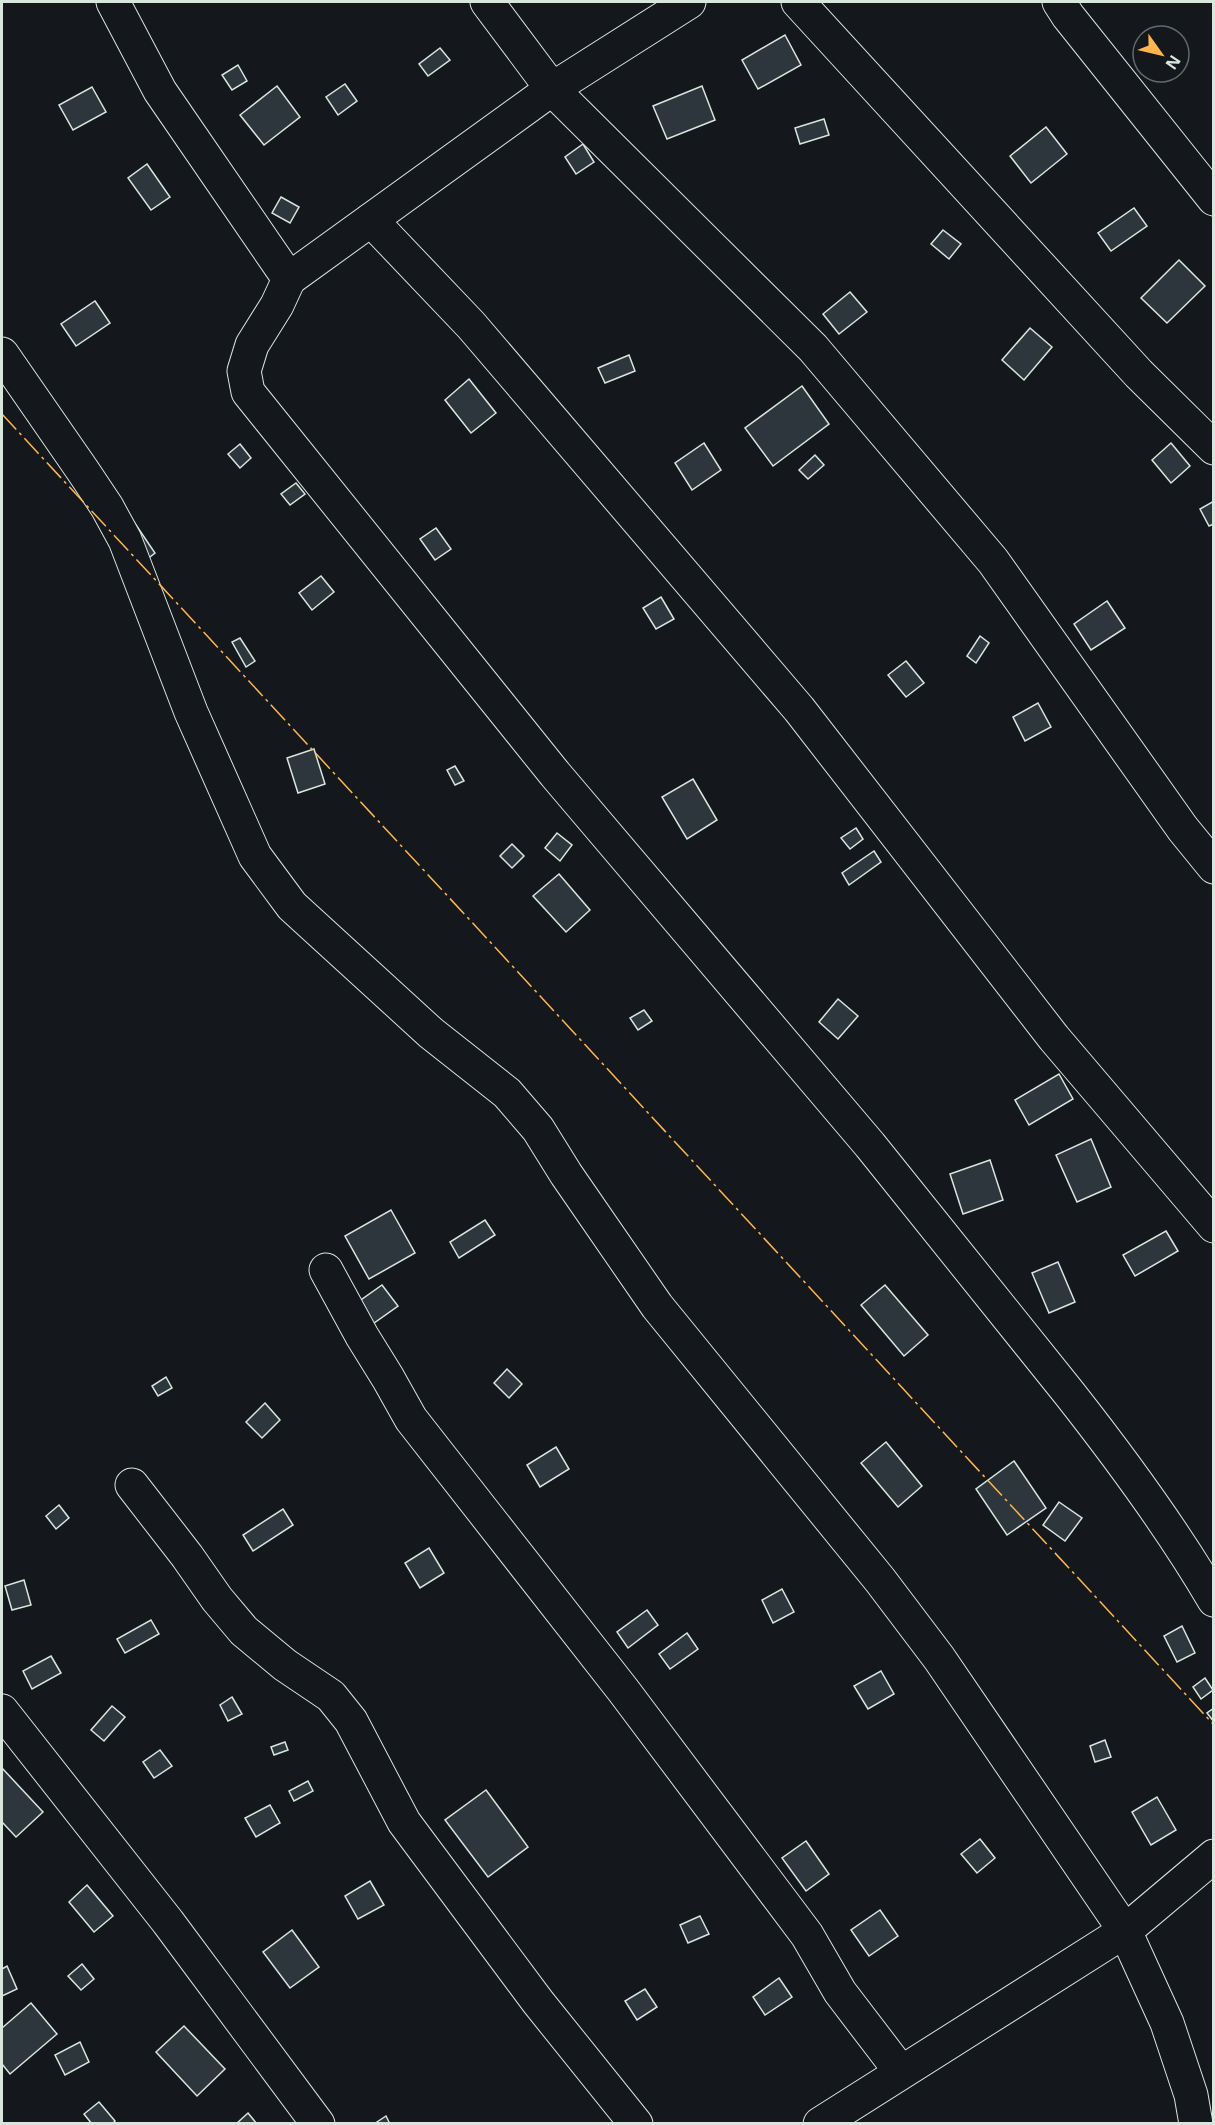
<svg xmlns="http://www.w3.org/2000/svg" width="1215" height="2125" viewBox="0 0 1215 2125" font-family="'Open Sans',sans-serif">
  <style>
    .building { fill: #2c363c; stroke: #d8e6dc; stroke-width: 1.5 }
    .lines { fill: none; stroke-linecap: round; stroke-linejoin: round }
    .minor-casing { stroke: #d8e6dc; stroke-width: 35 }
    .minor { stroke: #14181c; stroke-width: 33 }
    .power { stroke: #ffb74d; stroke-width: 1.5; stroke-dasharray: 21 4.5 3 4.5; stroke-linecap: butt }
  </style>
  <rect width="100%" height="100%" fill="#14181c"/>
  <g class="building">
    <polygon points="785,35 801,65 758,89 742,60"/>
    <polygon points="440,48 450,60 428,76 419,64"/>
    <polygon points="238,65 247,81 232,90 222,75"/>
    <polygon points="345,84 357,101 338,115 326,97"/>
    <polygon points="277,86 300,117 264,145 240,115"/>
    <polygon points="702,86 715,120 667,139 653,106"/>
    <polygon points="92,87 106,112 73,130 59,105"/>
    <polygon points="824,119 829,135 800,144 795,128"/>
    <polygon points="1046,127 1067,154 1031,183 1010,156"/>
    <polygon points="583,144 594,162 576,174 565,157"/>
    <polygon points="147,164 170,197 151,210 128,178"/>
    <polygon points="281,197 299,207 290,223 272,213"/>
    <polygon points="1134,208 1147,226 1111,251 1098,233"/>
    <polygon points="943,230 961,244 949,259 931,244"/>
    <polygon points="1179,260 1205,286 1167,323 1141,298"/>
    <polygon points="850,292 867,312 839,334 823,314"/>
    <polygon points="95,301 110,323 76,346 61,324"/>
    <polygon points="1030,328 1052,347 1024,380 1002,360"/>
    <polygon points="629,355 635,371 605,383 598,368"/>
    <polygon points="469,379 496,413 471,433 445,400"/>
    <polygon points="802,386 829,424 773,466 745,428"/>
    <polygon points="704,443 721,470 692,490 675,463"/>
    <polygon points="1171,443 1190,466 1171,483 1152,460"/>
    <polygon points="240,444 251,458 240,468 228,454"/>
    <polygon points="815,455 824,465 808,479 799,470"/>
    <polygon points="296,483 305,494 290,505 281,494"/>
    <polygon points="1214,501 1214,524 1209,526 1200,509"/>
    <polygon points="134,522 155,553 146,560 124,528"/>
    <polygon points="436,528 451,549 435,560 420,539"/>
    <polygon points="321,576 334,592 312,610 299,593"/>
    <polygon points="661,597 674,619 656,629 643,608"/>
    <polygon points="1107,601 1125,628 1091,650 1074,624"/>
    <polygon points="980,636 989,643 976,663 967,656"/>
    <polygon points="240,638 255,661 246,667 232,642"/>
    <polygon points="906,661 924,683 906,697 888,675"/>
    <polygon points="1038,703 1051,727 1025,741 1013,717"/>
    <polygon points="314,749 325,784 298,793 287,758"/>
    <polygon points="455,766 464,781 455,785 447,770"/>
    <polygon points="693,779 717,820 687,839 662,797"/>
    <polygon points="856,828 863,839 850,849 841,838"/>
    <polygon points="557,833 572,845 560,861 545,848"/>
    <polygon points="512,844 524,856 512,868 500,856"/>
    <polygon points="874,851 881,862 849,885 842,873"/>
    <polygon points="559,874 590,910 566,932 533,896"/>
    <polygon points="838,999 858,1016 838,1039 819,1022"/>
    <polygon points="644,1010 652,1021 638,1030 630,1018"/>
    <polygon points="1059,1074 1073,1099 1029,1125 1015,1100"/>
    <polygon points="1091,1139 1111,1187 1077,1202 1056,1155"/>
    <polygon points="990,1160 1003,1200 963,1214 950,1174"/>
    <polygon points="391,1210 415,1253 369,1279 345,1236"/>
    <polygon points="485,1220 495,1235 459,1258 450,1242"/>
    <polygon points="1166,1231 1178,1251 1135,1276 1123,1255"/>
    <polygon points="1058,1262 1075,1302 1049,1313 1032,1273"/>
    <polygon points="382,1285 398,1306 367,1328 351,1307"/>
    <polygon points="885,1285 928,1335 904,1356 861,1305"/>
    <polygon points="507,1369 522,1384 509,1398 494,1383"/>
    <polygon points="166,1377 172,1388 158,1396 152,1386"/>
    <polygon points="265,1403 280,1420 262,1438 246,1422"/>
    <polygon points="886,1442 922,1486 898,1507 861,1463"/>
    <polygon points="556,1447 569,1469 540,1487 527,1465"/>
    <polygon points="1014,1461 1046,1508 1007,1535 976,1489"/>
    <polygon points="1059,1502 1082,1518 1065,1541 1043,1525"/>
    <polygon points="59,1505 69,1518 56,1529 46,1516"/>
    <polygon points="283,1509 293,1525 253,1551 243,1535"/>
    <polygon points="429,1548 444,1573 420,1588 405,1563"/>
    <polygon points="24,1580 31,1605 12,1610 5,1586"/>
    <polygon points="782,1589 794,1612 773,1623 762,1600"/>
    <polygon points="647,1610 658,1625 628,1648 617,1632"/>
    <polygon points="151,1620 159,1634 125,1653 117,1639"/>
    <polygon points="1182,1626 1195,1653 1177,1662 1164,1636"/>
    <polygon points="687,1633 698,1649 670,1669 659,1654"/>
    <polygon points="51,1656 61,1673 32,1689 23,1671"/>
    <polygon points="881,1671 894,1694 868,1709 854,1686"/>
    <polygon points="1205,1678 1213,1690 1201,1699 1193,1687"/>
    <polygon points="232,1697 242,1714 228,1721 220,1705"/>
    <polygon points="112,1706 125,1717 104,1741 91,1730"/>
    <polygon points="1214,1708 1214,1722 1207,1713"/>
    <polygon points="1105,1740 1111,1757 1095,1762 1090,1746"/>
    <polygon points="285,1742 288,1750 274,1755 271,1747"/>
    <polygon points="160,1750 172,1766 154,1778 143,1762"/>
    <polygon points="2,1768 43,1812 16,1837 2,1822"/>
    <polygon points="308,1781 313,1791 294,1801 289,1791"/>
    <polygon points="486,1790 528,1847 488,1877 445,1820"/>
    <polygon points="1157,1797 1176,1830 1151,1845 1132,1812"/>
    <polygon points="270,1805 280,1823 256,1837 245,1818"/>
    <polygon points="980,1839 995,1858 977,1873 961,1854"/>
    <polygon points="806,1841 829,1874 806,1891 782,1858"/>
    <polygon points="370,1881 384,1905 358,1919 345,1896"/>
    <polygon points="87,1885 113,1916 94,1932 69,1902"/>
    <polygon points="880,1910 898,1936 869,1956 851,1930"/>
    <polygon points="700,1916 709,1934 688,1943 680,1925"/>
    <polygon points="292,1930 319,1967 290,1988 263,1952"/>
    <polygon points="82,1964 94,1979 81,1990 68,1976"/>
    <polygon points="7,1966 17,1989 2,1996 2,1969"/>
    <polygon points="779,1978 792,1997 765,2015 753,1997"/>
    <polygon points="645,1989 657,2007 637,2020 625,2001"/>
    <polygon points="31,2003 57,2034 10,2074 2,2064 2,2028"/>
    <polygon points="184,2026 225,2069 197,2096 156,2052"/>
    <polygon points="80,2042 89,2062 65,2075 55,2055"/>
    <polygon points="99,2102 115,2121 112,2124 92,2124 84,2114"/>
    <polygon points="248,2113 257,2124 236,2124"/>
    <polygon points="386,2116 390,2124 374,2124"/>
  </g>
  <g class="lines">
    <defs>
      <g id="minor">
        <path d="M113,2L160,91L289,279L277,305L252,345L244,371L248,392L555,774L870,1145L1069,1393C1121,1459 1172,1528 1214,1600"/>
        <polyline points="487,2 552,89 813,348 993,561 1183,829 1214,867"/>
        <polyline points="798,2 1139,374 1214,448"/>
        <polyline points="1059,2 1068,16 1214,199"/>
        <polyline points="371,220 471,325 799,709 1054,1038 1214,1226"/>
        <polyline points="289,279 552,89 689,2"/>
        <polyline points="2,354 83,471 107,507 125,540 191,712 255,856 292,906 431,1033 507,1093 538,1129 566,1174 657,1306 880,1580 939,1658 1125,1931 1167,2023 1191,2095 1196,2124"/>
        <polyline points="326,1270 362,1336 388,1378 411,1419 623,1690 807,1935 840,1992 901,2072"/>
        <polyline points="132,1485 187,1556 217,1599 244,1631 285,1665 331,1696 351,1721 404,1822 538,2002 636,2124"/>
        <polyline points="2,1711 168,1922 318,2124"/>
        <polyline points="820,2124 1125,1931 1214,1856"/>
      </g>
    </defs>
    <use href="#minor" class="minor-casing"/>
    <use href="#minor" class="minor"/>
    <polyline class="power" points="2,414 1214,1725"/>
  </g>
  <rect width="1215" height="2125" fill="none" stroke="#d8e6dc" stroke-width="6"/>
  <g transform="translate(1161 54) rotate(124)"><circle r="28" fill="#14181c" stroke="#626a69" stroke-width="1.5"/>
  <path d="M0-4.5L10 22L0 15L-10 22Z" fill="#ffb74d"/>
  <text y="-9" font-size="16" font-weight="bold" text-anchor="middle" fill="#d8e6dc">N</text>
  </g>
</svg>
